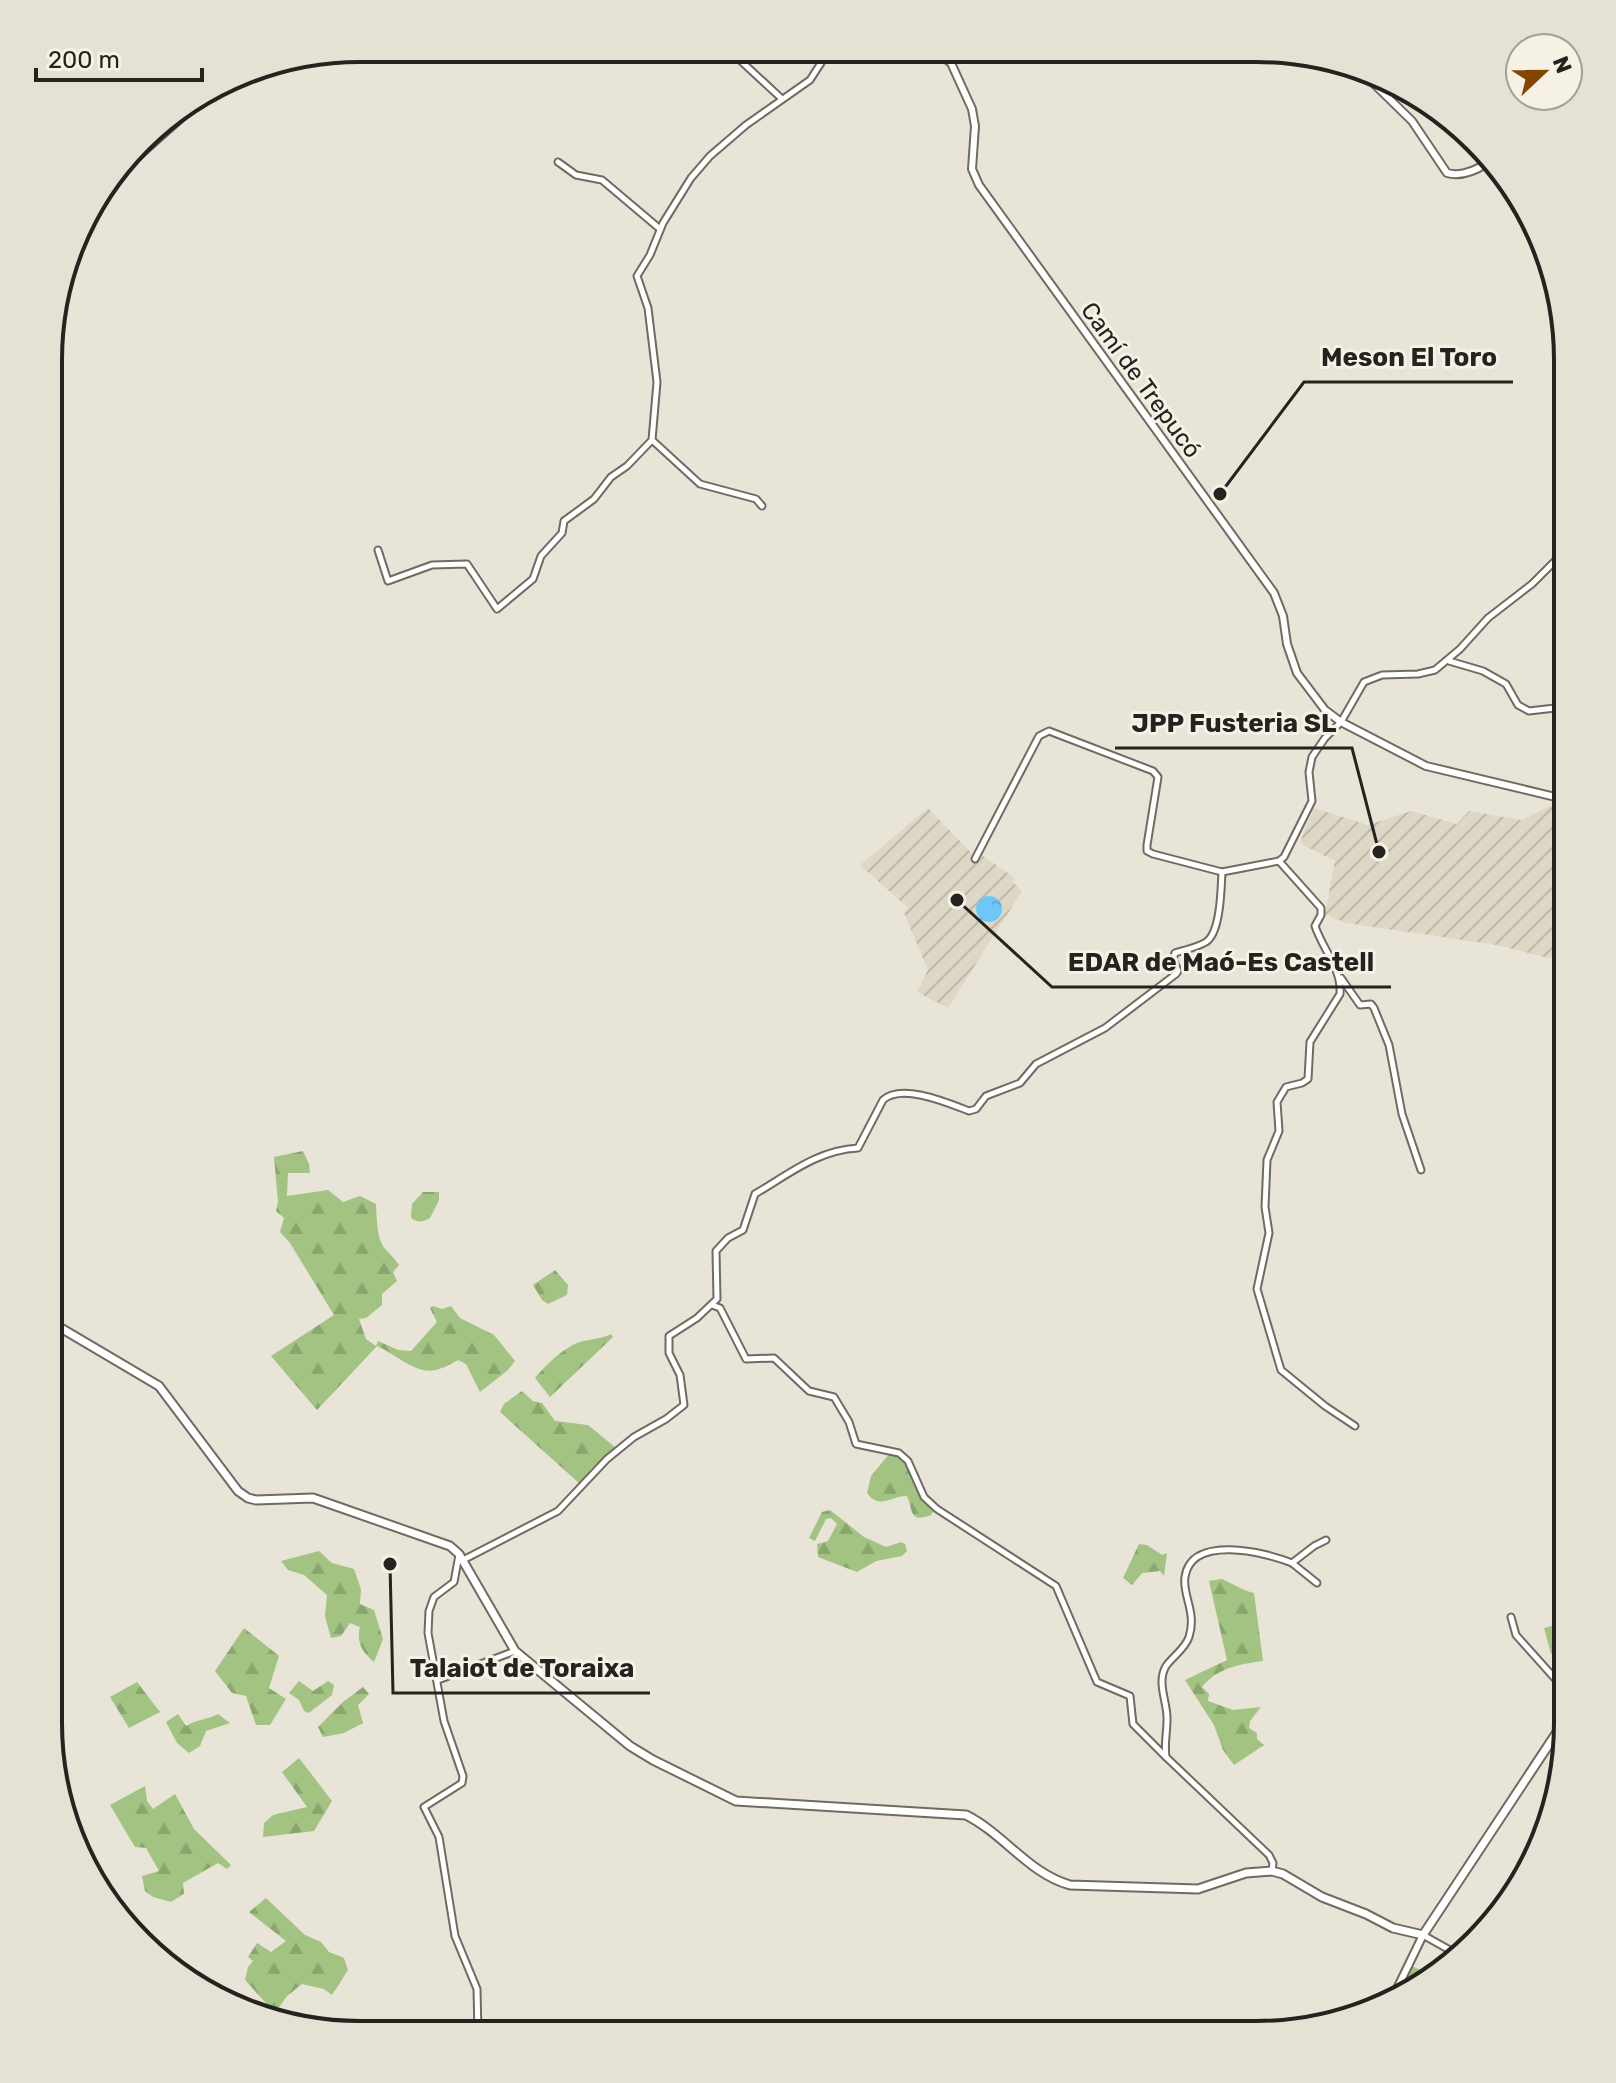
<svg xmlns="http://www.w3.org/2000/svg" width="1616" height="2083" viewBox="0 0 1616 2083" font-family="Rubik,sans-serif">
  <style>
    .industrial { fill: url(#industrial-furrows) }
    .green { fill: #a2c382 }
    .forest { fill: url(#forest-firs) }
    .cemetery { fill: url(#cemetery-stones) }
    .water { fill: url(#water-ripples) }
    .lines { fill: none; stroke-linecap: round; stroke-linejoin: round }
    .minor-casing { stroke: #6f6b61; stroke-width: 9 }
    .tertiary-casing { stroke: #6f6b61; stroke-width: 10 }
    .secondary-casing { stroke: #6f6b61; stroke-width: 11 }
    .minor { stroke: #fff; stroke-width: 5 }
    .tertiary { stroke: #fff; stroke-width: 6 }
    .secondary { stroke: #fff; stroke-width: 7 }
    .labels { text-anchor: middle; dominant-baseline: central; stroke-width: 6; stroke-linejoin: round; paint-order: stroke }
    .street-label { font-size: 24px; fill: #24231f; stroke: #f5f1e5 }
    .rim { fill: none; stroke: #24231f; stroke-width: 4 }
    .leader { fill: none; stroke: #24231f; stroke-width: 3 }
    .callout-dot { fill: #24231f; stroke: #f5f1e5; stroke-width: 3 }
    .callout-label { font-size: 26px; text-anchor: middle; font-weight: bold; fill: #24231f; stroke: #f5f1e5; stroke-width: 6; stroke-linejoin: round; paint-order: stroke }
  </style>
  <defs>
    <pattern id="industrial-furrows" width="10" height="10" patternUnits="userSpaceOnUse" patternTransform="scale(2)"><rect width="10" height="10" fill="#ded7c5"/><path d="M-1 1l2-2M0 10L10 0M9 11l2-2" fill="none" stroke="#beb8a9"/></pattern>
    <pattern id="forest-firs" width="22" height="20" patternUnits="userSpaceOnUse" patternTransform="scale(2)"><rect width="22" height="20" fill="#a2c382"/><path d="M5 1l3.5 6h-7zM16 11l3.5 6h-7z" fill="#8ba770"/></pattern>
    <pattern id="cemetery-stones" width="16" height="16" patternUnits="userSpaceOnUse" patternTransform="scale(2)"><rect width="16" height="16" fill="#a2c382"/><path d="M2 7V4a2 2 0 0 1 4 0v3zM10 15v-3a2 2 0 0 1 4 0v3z" fill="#8ba770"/></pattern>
    <pattern id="water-ripples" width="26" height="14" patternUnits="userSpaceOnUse" patternTransform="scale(2)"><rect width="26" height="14" fill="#6dc8f8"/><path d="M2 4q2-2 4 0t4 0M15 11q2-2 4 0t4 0" fill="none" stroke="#5eacd4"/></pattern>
  </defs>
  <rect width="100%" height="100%" fill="#e8e4d8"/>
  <g class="industrial">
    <polygon points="1553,805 1568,808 1568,963 1497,945 1346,923 1325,914 1335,861 1301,844 1302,837 1314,808 1368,825 1411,811 1457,824 1469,811 1521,820"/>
    <polygon points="928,808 979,861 983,856 1015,878 1013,882 1022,891 948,1008 917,992 928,970 904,913 908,908 860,865"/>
  </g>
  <polygon class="green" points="1559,1624 1565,1650 1551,1654 1544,1628"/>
  <g class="forest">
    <path d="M303,1151L309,1164L310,1173H288L287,1196L328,1190L343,1202L360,1196L376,1204C377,1218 376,1239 386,1250C391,1255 395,1259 399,1265L393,1272L397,1281L382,1294V1305L366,1318L359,1319L366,1339L376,1346L378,1341L398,1350L411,1351L437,1322L430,1308L433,1306L442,1309L451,1306L460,1318L494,1335L515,1361L508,1370L480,1392L466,1364L458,1360C452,1363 446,1367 439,1369C418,1377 396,1354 377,1346L317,1410L271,1356L334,1315L290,1243L280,1232L284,1218L276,1211L278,1202L274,1157Z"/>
    <path d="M423,1192H439V1200L430,1218C423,1222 417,1223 411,1218L412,1204Z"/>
    <polygon points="555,1270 568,1285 567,1295 548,1304 542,1300 533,1285"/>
    <path d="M611,1334L613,1337L550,1397L535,1378C546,1365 564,1347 580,1342C591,1339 601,1339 611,1334Z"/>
    <polygon points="522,1391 533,1401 542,1403 555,1421 588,1425 616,1448 592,1468 580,1484 500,1412 504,1404"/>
    <path d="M890,1453L907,1462L922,1498L935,1509L931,1515C908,1523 914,1511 907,1496C891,1496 879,1510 867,1493L871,1476Z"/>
    <polygon points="830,1510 864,1537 886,1547 901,1542 905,1544 907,1551 902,1556 876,1561 857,1572 818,1557 817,1544 828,1541 837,1524 831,1518 826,1519 815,1541 809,1538 822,1512"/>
    <polygon points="1139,1544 1147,1545 1162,1555 1167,1553 1164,1576 1160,1571 1142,1573 1132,1585 1123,1578"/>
    <path d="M319,1551L332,1563L354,1569L361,1589L360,1604L374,1610L383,1639L374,1662C362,1652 356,1642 360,1627L350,1623L341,1636L331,1638L325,1616L327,1595L304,1575L288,1570L281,1561Z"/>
    <path d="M1222,1579C1234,1584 1241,1590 1254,1593L1263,1661C1240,1664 1217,1668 1202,1687L1209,1694L1208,1701L1233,1710L1261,1707L1250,1721L1249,1728L1257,1733V1739L1264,1745L1234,1765L1223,1750L1214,1725L1185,1680L1227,1660L1209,1581Z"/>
    <polygon points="244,1628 279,1656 269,1688 286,1699 270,1725 256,1725 246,1696 232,1693 215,1671"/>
    <polygon points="299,1681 313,1691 328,1681 334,1685 332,1695 309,1713 304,1711 299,1700 289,1693"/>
    <polygon points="137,1682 160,1712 129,1728 110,1697"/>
    <polygon points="363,1687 369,1694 358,1705 363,1723 344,1733 323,1737 318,1727 343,1702"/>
    <path d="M178,1714L186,1726C197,1719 207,1720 218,1714L230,1723L206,1731L200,1746L189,1753L177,1743L166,1722Z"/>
    <polygon points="299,1758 332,1801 314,1831 263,1837 264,1823 273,1815 307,1807 282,1772"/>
    <polygon points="145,1786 147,1801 153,1809 175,1794 194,1829 231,1865 227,1869 218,1863 183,1883 184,1894 171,1902 153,1897 145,1891 142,1876 159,1871 146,1848 135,1847 110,1805"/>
    <polygon points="266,1898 305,1935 321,1942 329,1952 344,1958 348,1970 332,1995 324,1989 302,1984 287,1996 275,2013 245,1980 248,1967 253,1961 248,1957 257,1943 271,1952 286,1941 249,1912"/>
  </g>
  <polygon class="cemetery" points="1412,1966 1431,1975 1411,1993 1396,1998"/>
  <circle class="water" cx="989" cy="909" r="13"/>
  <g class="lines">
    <defs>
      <g id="minor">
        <polyline points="728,49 782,99"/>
        <polyline points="126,161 137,158 200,102 228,83"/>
        <polyline points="558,162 576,175 602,180 660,229"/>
        <polyline points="652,440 700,484 756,499 762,506"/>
        <polyline points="378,550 388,581 432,565 467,564 497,609 533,579 541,556 562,533 564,521 594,499 611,477 627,466 652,440 657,382 648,308 637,276 650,255 663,223 691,178 710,156 746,125 810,80 830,49"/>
        <polyline points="1449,661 1483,671 1506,684 1518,705 1529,711 1555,708 1560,694 1568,688"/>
        <polyline points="1555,708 1568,715"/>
        <polyline points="975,859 1039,736 1049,731 1153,771 1158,777 1147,845 1147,851 1153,854 1222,872 1279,861 1284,857 1312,801 1309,772 1312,757 1325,738 1341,722 1364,682 1382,675 1418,674 1435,670 1460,649 1488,618 1532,584 1568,548"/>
        <path d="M1279,861L1321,908V915L1315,926C1323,950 1342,969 1340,994L1310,1042L1308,1079L1302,1083L1286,1087L1277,1102L1279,1131L1267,1160L1265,1207L1269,1233L1257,1289L1281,1370L1325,1406L1355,1426"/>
        <polyline points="1341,978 1360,1005 1371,1004 1374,1008 1389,1045 1402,1114 1421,1170"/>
        <polyline points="712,1305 720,1308 746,1359 774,1358 809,1391 834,1397 849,1422 856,1444 899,1453 908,1461 924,1497 937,1509 1056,1586 1097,1682 1130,1696 1133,1724 1166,1757"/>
        <polyline points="459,1555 454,1582 434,1597 429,1611 428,1633 444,1721 463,1776 462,1783 424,1807 439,1837 455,1936 477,1989 478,2034"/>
        <path d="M463,1560L558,1511L607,1459L634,1437L666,1419L684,1405L680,1375L669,1353V1336L697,1318L717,1299L716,1251L728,1238L743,1230L755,1194C789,1174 818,1150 858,1148L883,1100C902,1083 948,1103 969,1111L976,1109L986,1096L1020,1083L1036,1064L1105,1028L1176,974L1178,971L1173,959L1175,953C1185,950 1198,947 1206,942C1221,932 1221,888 1222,872"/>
        <polyline points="1292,1563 1317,1583"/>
        <polyline points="1511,1617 1516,1635 1567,1692"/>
        <polyline points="438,1680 515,1651"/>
        <path d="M1272,1871L1273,1863L1269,1855L1166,1757C1164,1744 1167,1733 1167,1720C1168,1703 1156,1683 1166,1666C1173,1656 1185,1649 1189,1637C1197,1612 1182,1595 1185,1577C1191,1534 1265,1552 1292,1563L1314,1546L1326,1540"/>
        <polyline points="1423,1935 1455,1953"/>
      </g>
      <g id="tertiary">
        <polyline points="935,50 951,63 972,109 975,126 972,169 979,185 1274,593 1283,616 1287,644 1297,673 1325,710 1341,722 1426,766 1568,800"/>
        <path d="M1367,77L1412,121L1447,173C1462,177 1475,171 1487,163"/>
        <polyline points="1392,1999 1423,1935"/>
      </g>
      <path id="secondary" d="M49,1321L159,1386L238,1491L248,1498L256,1500L313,1498L450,1546L459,1554L515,1651L630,1746L653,1760L736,1801L966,1815C1004,1834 1028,1873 1070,1885L1198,1889L1246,1873L1272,1871L1283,1874L1322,1897L1366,1914L1393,1928L1423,1935L1567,1717"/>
    </defs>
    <use href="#minor" class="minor-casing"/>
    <use href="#tertiary" class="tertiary-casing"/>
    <use href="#secondary" class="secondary-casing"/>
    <use href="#minor" class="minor"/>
    <use href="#tertiary" class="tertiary"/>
    <use href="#secondary" class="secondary"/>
  </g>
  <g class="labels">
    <g class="street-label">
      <text transform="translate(1141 380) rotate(54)">Camí de Trepucó</text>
    </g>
  </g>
  <path d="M0 0H1616V2083H0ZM360 62H1256A298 298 0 0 1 1554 360V1723A298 298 0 0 1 1256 2021H360A298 298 0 0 1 62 1723V360A298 298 0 0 1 360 62Z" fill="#e4e1d5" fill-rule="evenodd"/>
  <path class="rim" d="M360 62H1256A298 298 0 0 1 1554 360V1723A298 298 0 0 1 1256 2021H360A298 298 0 0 1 62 1723V360A298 298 0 0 1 360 62Z"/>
  <path class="leader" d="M1220 494L1304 382H1513M1379 852L1352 748H1115M957 900L1052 987H1391M390 1564L393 1693H650"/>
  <g class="callout-dot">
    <circle cx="1220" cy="494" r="8"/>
    <circle cx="1379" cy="852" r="8"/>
    <circle cx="957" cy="900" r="8"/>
    <circle cx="390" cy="1564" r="8"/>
  </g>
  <g class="callout-label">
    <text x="1409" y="366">Meson El Toro</text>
    <text x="1234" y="732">JPP Fusteria SL</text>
    <text x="1221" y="971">EDAR de Maó-Es Castell</text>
    <text x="522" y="1677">Talaiot de Toraixa</text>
  </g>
  <g transform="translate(1544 72) rotate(68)"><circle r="38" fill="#f5f1e5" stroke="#a19f96" stroke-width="2"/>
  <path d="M0-6L14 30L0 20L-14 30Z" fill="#824600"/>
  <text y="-12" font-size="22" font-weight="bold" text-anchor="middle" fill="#24231f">N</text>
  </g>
  <path d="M36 68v12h166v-12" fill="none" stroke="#24231f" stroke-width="4"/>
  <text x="48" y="68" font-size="24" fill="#24231f" stroke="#f5f1e5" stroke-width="6" paint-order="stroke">200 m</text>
</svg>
